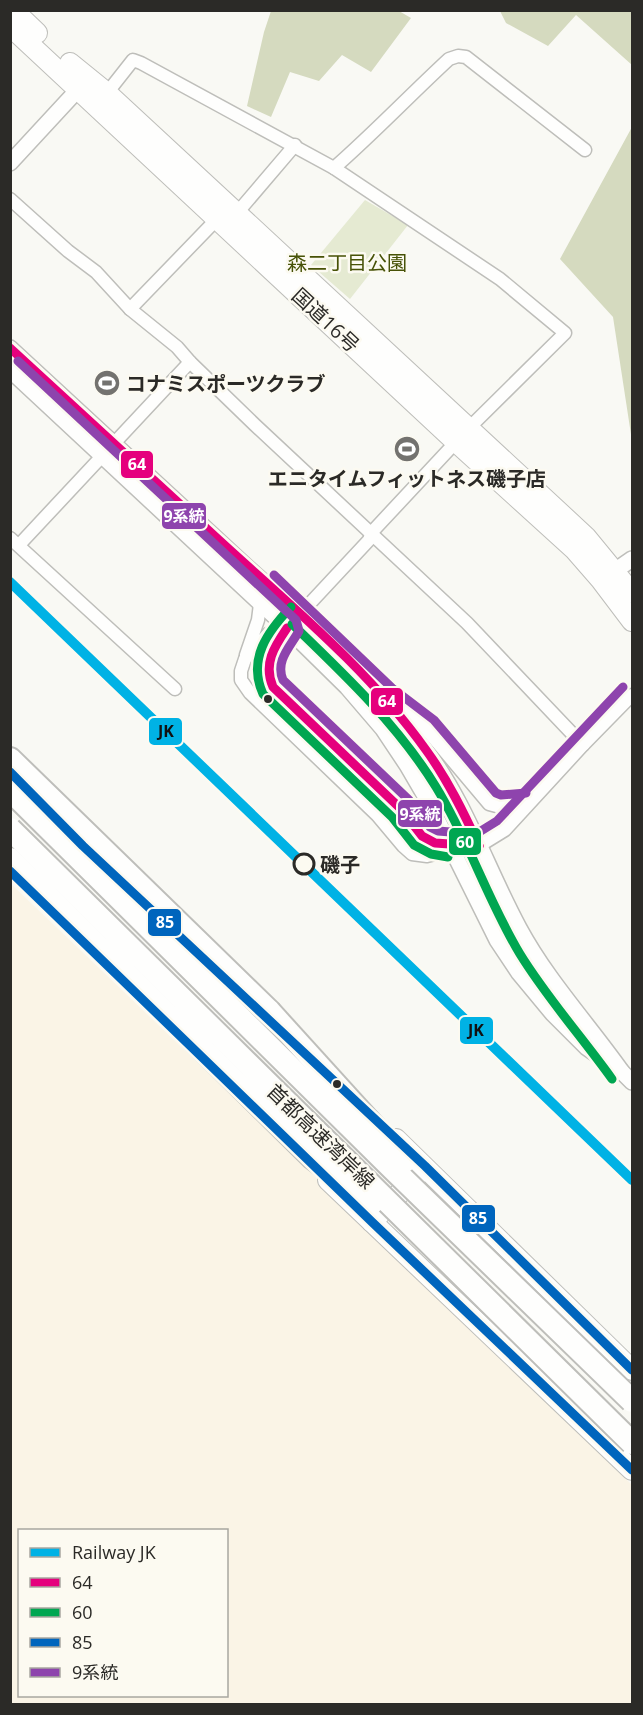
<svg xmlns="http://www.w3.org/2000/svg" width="643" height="1715" viewBox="0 0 643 1715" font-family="'Open Sans','Noto Sans JP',sans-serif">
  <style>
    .industrial { fill: #faf4e6; fill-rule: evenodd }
    .green { fill: #e5ead2 }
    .forest { fill: #d5dabf }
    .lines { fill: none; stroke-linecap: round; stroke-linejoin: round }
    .minor-casing { stroke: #bebeba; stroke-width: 15 }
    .tertiary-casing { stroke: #bebeba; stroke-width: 18 }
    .trunk-casing { stroke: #bebeba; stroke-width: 22 }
    .motorway-casing { stroke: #bebeba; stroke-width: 26 }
    .minor { stroke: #fefefd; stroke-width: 12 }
    .tertiary { stroke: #fefefd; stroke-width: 15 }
    .trunk { stroke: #fefefd; stroke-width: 20 }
    .motorway { stroke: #fefefd; stroke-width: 22 }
    .motorway-bridge-casing { stroke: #bebeba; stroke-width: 26; stroke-linecap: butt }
    .motorway-bridge { stroke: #fefefd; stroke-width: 22 }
    .bus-1-casing { stroke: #fcfaf1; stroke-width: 14 }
    .bus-2-casing { stroke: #fcfaf1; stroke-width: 14 }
    .bus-3-casing { stroke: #fcfaf1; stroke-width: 14 }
    .bus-4-casing { stroke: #fcfaf1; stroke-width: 14 }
    .bus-1 { stroke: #e5007d; stroke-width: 9 }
    .bus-2 { stroke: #00a651; stroke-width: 9 }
    .bus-3 { stroke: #0065bd; stroke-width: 9 }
    .bus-4 { stroke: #8e44ad; stroke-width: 9 }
    .rail-1-casing { stroke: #fcfaf1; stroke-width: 15 }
    .rail-1 { stroke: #00b2e5; stroke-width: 10 }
    .bus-dot { fill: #2b2a27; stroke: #fcfaf1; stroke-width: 2 }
    .stop-dot { fill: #fcfaf1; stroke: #2b2a27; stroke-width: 3 }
    .labels { text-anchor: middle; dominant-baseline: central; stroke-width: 5; stroke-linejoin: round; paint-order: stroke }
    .park-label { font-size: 20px; fill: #475207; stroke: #fcfaf1 }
    .street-label { font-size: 20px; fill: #2b2a27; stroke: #fcfaf1 }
    .poi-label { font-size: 20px; font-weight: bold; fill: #2b2a27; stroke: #fcfaf1; text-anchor: start }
    .stop-label { font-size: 20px; font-weight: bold; fill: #2b2a27; stroke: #fcfaf1; text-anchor: start }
    .line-badge { stroke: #fcfaf1; stroke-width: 2 }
    .badge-label { font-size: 16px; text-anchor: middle; font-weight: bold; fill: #fff }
    .pale-badge-label { font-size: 16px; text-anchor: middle; font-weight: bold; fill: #111 }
  </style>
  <rect width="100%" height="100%" fill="#f9f9f4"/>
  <path class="industrial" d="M10,883L353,1211L632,1485V1704H11ZM20,1530H226V1696H20Z"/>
  <polygon class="green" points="365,200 408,225 350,299 311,265"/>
  <g class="forest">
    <polygon points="271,11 399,11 411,18 371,72 342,55 319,81 290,72 271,117 247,106 264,32"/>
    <polygon points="500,11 632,11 632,65 576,15 548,46 506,23"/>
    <polygon points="632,127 632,441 613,317 560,259"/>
  </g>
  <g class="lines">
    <defs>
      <g id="minor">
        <polyline points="107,93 133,60 141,63 334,168 500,279 565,333 469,428 372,532 369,540 287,628 268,634 245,659 241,671 241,680 250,693 377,815 403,846 412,854 427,856 439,853 450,845 479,846 505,830 583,745 632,695"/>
        <path d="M334,168C374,133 410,95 449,59L458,56L466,57L585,150"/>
        <polyline points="10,199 68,251 96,272 130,309 177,347 190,362 255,425 467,623 583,745"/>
        <polyline points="237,213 295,145"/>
        <polyline points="130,309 217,219"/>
        <polyline points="10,538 175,689"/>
        <polyline points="19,545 190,362"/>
        <polyline points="246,655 258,620 260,604"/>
        <polyline points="397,707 426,729 489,804 500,807 527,805"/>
      </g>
      <g id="tertiary">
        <polyline points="10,163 84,83"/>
        <path d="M10,348C89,421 168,494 247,567C310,624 375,680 425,749C466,803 487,869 519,928C547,980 588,1024 622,1072"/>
        <polyline points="10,370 287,628 347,687 383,729 407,765 428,801 497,940 519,973 553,1014 586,1047 622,1072 632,1082"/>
        <polyline points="606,577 632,559"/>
      </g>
      <g id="trunk">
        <polyline points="13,10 37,33"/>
        <polyline points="10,26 456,442 574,549 601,580 632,621"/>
        <polyline points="70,63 107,93 586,537 632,593"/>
        <polyline points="62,824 108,869"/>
        <polyline points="396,1139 632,1370"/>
        <polyline points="328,1180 632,1470"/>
        <polyline points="372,1222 419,1173"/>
      </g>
      <polyline id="motorway" points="10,759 269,1011"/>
    </defs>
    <use href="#minor" class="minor-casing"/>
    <use href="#tertiary" class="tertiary-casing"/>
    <use href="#trunk" class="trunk-casing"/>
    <use href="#motorway" class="motorway-casing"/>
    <use href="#minor" class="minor"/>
    <use href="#tertiary" class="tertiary"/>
    <use href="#trunk" class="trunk"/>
    <use href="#motorway" class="motorway"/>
    <defs>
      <g id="motorway-bridge">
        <polyline points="10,790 393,1169 632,1401"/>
        <polyline points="10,829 632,1443"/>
        <polyline points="10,859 313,1158 372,1203"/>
        <polyline points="269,1011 405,1161"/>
      </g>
    </defs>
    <use href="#motorway-bridge" class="motorway-bridge-casing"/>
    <use href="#motorway-bridge" class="motorway-bridge"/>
    <defs>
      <g id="bus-1">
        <path d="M10,348C80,412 149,476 219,540C291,606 369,670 426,750C448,780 464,813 479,846"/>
        <path d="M287,628C274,647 263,664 273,687L401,809L422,836L435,843L479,846"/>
      </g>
      <g id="bus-2">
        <path d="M291,607C268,631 247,659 263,694L392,817L414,845L431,854L448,857"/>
        <path d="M292,624C344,674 398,725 436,787C469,841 488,901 520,954C547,998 582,1037 612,1079"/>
      </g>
      <g id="bus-3">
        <polyline points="10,772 83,846 425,1166 632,1370"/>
        <polyline points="10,871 372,1222 632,1470"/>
      </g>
      <g id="bus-4">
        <path d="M18,361L296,620L299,631C290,647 275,661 283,680L409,800L430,827L438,831L476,834L497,821L623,687"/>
        <polyline points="274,575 392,688 434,720 496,793 501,795 526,793"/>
      </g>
    </defs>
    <use href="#bus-1" class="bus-1-casing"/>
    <use href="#bus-2" class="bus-2-casing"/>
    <use href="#bus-3" class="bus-3-casing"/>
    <use href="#bus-4" class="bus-4-casing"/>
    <use href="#bus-1" class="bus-1"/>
    <use href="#bus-2" class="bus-2"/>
    <use href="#bus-3" class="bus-3"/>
    <use href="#bus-4" class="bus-4"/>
    <defs>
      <polyline id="rail-1" points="10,582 632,1180"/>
    </defs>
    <use href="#rail-1" class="rail-1-casing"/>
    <use href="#rail-1" class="rail-1"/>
  </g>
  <defs>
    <symbol id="stadium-disc" viewBox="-11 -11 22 22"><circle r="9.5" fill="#73726f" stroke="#fcfaf1"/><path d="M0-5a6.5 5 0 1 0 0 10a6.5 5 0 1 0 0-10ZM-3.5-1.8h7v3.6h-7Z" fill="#fff"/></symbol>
  </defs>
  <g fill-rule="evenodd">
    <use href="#stadium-disc" x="92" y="368" width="30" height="30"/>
    <use href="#stadium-disc" x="392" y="434" width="30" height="30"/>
  </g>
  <g class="bus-dot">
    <circle cx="268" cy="699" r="5"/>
    <circle cx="337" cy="1084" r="5"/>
  </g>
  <circle class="stop-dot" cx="304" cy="864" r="10"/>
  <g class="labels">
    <g class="park-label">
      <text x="347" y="262">森二丁目公園</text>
    </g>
    <g class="street-label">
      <text transform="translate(326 320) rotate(43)">国道16号</text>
      <text transform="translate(321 1136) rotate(44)">首都高速湾岸線</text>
    </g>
    <g class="poi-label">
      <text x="126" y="383">コナミスポーツクラブ</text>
      <text x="407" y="478" text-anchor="middle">エニタイムフィットネス磯子店</text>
    </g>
    <g class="stop-label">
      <text x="320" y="864">磯子</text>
    </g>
  </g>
  <g class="line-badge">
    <rect x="120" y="450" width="34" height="29" rx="6" fill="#e5007d"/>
    <rect x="161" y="502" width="46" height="28" rx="6" fill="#8e44ad"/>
    <rect x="370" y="687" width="34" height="29" rx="6" fill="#e5007d"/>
    <rect x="148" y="717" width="35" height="29" rx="6" fill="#00b2e5"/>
    <rect x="397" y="799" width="46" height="29" rx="6" fill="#8e44ad"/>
    <rect x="448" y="827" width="34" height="29" rx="6" fill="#00a651"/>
    <rect x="147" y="908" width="35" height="29" rx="6" fill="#0065bd"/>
    <rect x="459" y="1016" width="35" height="29" rx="6" fill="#00b2e5"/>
    <rect x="461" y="1204" width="35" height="29" rx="6" fill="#0065bd"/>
  </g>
  <g class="badge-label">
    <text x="137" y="470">64</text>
    <text x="184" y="522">9系統</text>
    <text x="387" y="707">64</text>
    <text x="420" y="820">9系統</text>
    <text x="465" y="848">60</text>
    <text x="165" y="928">85</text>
    <text x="478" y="1224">85</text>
  </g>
  <g class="pale-badge-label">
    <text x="166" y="737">JK</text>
    <text x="476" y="1036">JK</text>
  </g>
  <rect width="643" height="1715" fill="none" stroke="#2b2a27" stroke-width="24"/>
  <rect x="18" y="1529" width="210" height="168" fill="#fcfaf1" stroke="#a8a7a0" stroke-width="1.5"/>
  <rect x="30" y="1548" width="30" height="9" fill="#00b2e5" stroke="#a8a7a0" stroke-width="1.5"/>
  <text x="72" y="1559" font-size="18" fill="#2b2a27">Railway JK</text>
  <rect x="30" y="1578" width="30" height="9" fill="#e5007d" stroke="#a8a7a0" stroke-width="1.5"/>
  <text x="72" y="1589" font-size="18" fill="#2b2a27">64</text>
  <rect x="30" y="1608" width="30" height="9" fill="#00a651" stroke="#a8a7a0" stroke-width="1.5"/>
  <text x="72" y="1619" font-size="18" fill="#2b2a27">60</text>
  <rect x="30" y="1638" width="30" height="9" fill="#0065bd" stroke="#a8a7a0" stroke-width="1.5"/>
  <text x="72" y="1649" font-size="18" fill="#2b2a27">85</text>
  <rect x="30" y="1668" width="30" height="9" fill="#8e44ad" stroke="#a8a7a0" stroke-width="1.5"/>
  <text x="72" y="1679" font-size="18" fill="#2b2a27">9系統</text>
</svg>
